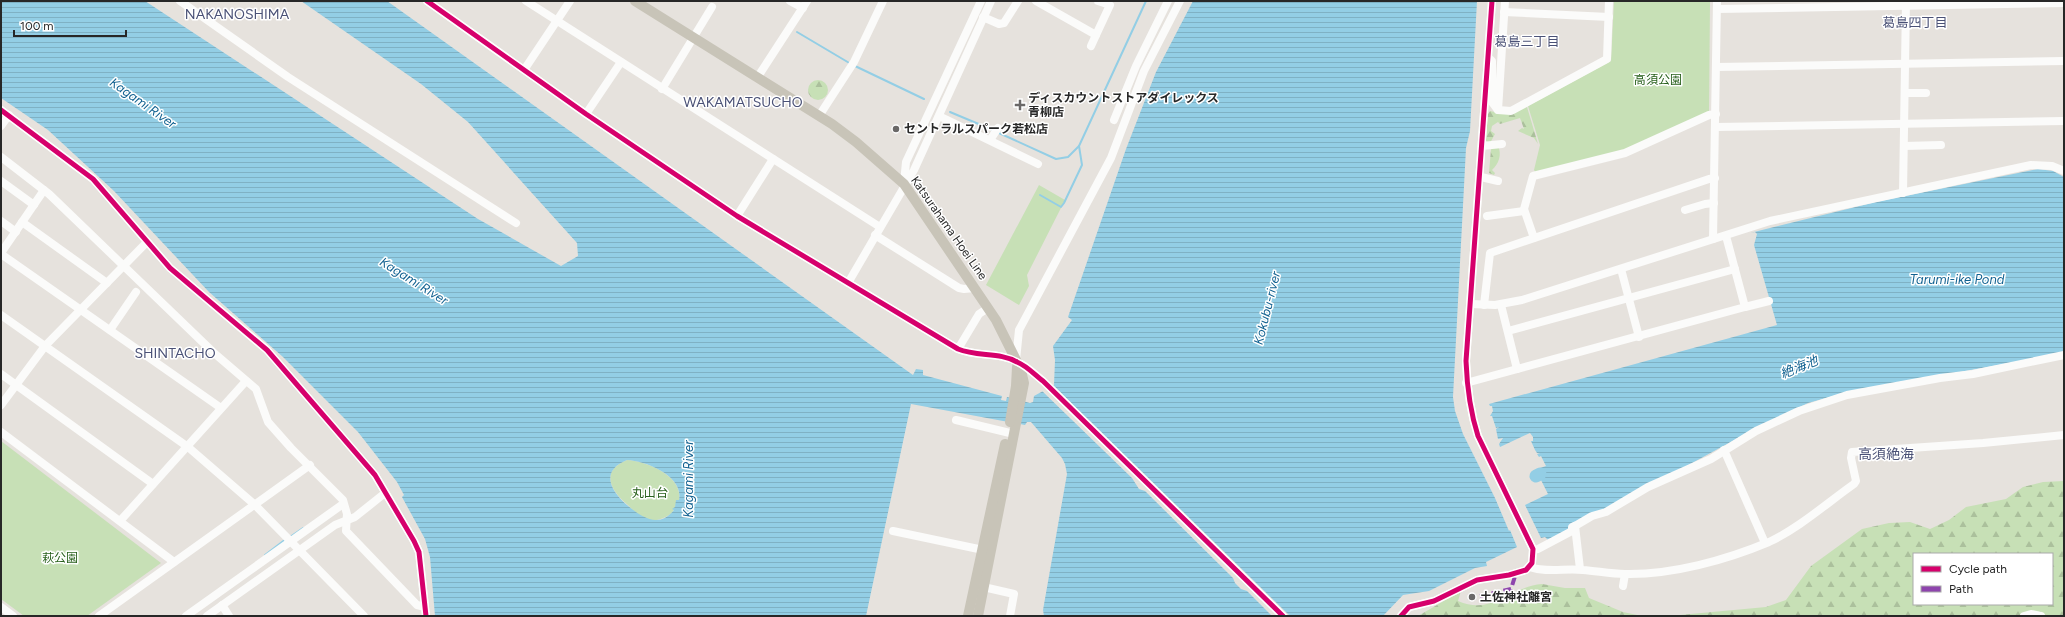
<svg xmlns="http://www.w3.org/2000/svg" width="2065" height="617" viewBox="0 0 2065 617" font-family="Figtree,'Noto Sans JP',sans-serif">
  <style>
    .forest { fill: url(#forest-firs); fill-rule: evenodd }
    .park { fill: #c7e0b6 }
    .water { fill: url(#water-rules); fill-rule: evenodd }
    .pier { fill: #e6e2dd }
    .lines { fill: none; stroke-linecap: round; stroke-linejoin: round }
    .stream { stroke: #93cee5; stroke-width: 2 }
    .river { stroke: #93cee5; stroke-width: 13 }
    .minor { stroke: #fbfbfa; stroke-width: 8 }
    .major { stroke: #c8c4b8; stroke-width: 10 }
    .quiet { stroke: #8e44ad; stroke-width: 4; stroke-dasharray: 8 4; stroke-linecap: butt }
    .cycleway-casing { stroke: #fff; stroke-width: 8 }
    .cycleway { stroke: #d6006c; stroke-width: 5 }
    .poi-dot { fill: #6a6867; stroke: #fff; stroke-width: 1.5 }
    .labels { text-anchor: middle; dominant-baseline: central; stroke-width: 3; stroke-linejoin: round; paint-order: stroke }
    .park-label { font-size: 12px; fill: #28601c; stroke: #fff }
    .poi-label { font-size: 12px; font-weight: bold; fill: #272727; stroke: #fff; text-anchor: start }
    .street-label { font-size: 12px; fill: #272727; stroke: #fff }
    .neighbourhood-label { font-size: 13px; fill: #4a5176; stroke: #fff }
    .water-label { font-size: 13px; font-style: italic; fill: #126291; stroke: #fff }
    .quarter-label { font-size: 14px; fill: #4a5176; stroke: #fff }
  </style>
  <defs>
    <pattern id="forest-firs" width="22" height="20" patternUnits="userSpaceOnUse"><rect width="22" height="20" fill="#c7e0b6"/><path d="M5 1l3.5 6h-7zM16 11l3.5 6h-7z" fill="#abc09c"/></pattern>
    <pattern id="water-rules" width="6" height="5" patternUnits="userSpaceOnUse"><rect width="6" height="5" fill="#93cee5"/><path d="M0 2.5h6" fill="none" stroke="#7fb1c4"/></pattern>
  </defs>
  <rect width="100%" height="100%" fill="#e6e2dd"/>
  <g class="forest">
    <circle cx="818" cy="90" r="10"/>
    <polygon points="1527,107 1538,144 1534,138 1518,131 1522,128 1524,129 1520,118 1500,124 1498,122 1492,126 1491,131 1495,134 1490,143 1486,141 1487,115 1490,111 1503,114"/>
    <path d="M1494,146H1498C1502,154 1499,164 1492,170L1495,173L1494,175L1489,173L1491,149Z"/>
    <path d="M2064,481V616H1669L1766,607L1786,600L1811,566L1862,529L1889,523L1910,522L1930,529L1949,520L1966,507L2006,499L2023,487L2043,482ZM1914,554H2052V604H1914Z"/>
    <path d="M1542,584L1565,588H1585L1589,598L1623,612L1642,616H1418L1461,591L1458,601C1493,616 1511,586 1542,584Z"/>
  </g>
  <g class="park">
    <polygon points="1614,1 1710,1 1709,113 1622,151 1536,173 1534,170 1540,145 1528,106 1611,61"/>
    <polygon points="1039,185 1065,200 1027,275 1029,286 1019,305 986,285"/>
    <polygon points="1,441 161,563 87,616 24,616 1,599"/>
    <path d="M627,460C646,461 684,476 679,501L676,500C677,505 674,512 669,515C663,519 656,521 649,520C641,518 634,512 629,506C612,492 598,472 627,460Z"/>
  </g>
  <g class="water">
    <path d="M1,1H145L478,219L561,266L578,256L577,243L468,122L421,84L301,1H387L913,375L916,369L923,370V375L1002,396L1001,400L1006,401L1007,397L1030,403L1033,402L1034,396L1054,385L1055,360L1053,346L1072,320L1068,317L1126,149L1156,72L1193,1H1477L1470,131L1466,148L1453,397L1455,411L1463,434L1495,498L1509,531L1510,530L1517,547L1486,562L1487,566L1475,568L1429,591L1403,595L1383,616H1044L1043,610L1067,474L1065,464L1062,458L1031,422H1027L1025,425L911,404L866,616H435L430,557L425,539L402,497L404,495L397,482L358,432L283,357L209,292L114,191L48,130L1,98ZM627,460C646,461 684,476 679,500H676L675,507L672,509L674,510C659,529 641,517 627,505C610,490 600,471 627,460Z"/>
    <polygon points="2038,169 2053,171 2064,177 2064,353 1844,393 1808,403 1760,426 1549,541 1545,537 1541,538 1525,505 1548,494 1541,480 1544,476 1540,468 1546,466 1541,456 1539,457 1537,454 1540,453 1537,453 1535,450 1538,449 1535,450 1531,441 1533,441 1533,437 1530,433 1500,447 1499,444 1503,438 1498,439 1496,429 1499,427 1496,428 1492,416 1490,416 1493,411 1492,406 1490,406 1489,404 1777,325 1754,245 1757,234 1755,232 1750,233 1876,202"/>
  </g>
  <polygon class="pier" points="1051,383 1290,616 1272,616 1247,591 1241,589 1235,583 1233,578 1145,491 1139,489 1132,478 1040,389"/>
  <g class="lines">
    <g class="stream">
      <polyline points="797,32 851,64"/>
      <polyline points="855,66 924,99"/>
      <polyline points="950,112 993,130"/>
      <polyline points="999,133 1056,159 1068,157 1079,146 1146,1"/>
      <polyline points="1040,195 1061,207 1064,203 1082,165 1079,146"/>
      <polyline points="290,537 303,528"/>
      <polyline points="265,555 286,539"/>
    </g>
    <polyline class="river" points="1536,476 1540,474"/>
    <g class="minor">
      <polyline points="180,1 288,77 516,223"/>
      <path d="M427,1L586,114L737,216L958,349C977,357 1000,352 1017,362C1027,366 1035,375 1043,381L1283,616"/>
      <polyline points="526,1 880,227"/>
      <polyline points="790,1 803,8"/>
      <polyline points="1036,1 1096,35 1110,5 1098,1"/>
      <polyline points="1717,9 2064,3"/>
      <polyline points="1504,12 1609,17"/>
      <polyline points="983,17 999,24 1004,23 1018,1"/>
      <polyline points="1091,46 1096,35"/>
      <polyline points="1489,58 1492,61 1492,102 1498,110 1511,111 1607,59 1609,1"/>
      <polyline points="1716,67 2064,61"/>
      <polyline points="524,70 570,1"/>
      <polyline points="757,78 807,1"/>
      <polyline points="662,89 712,7"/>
      <polyline points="1905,93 1926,93"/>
      <polyline points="1,110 93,179 170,268 267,350 375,475 414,541 419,552 426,616"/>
      <polyline points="1498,110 1505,1"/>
      <polyline points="586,114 621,62"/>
      <polyline points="819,116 854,62 883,1"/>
      <polyline points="939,116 1038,164"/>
      <polyline points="1114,120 1136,66 1168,1"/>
      <polyline points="1,126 9,115"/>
      <polyline points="1716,127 2064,121"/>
      <polyline points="990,140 998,128"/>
      <polyline points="1482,146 1502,144"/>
      <polyline points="1904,146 1941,145"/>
      <polyline points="1,157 49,194 214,353 256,389 268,422 291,448 343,500 347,514 346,531 417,605 425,607"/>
      <polyline points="1481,177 1498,181"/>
      <polyline points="1,181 34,205"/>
      <polyline points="904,183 906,162 981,1"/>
      <polyline points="1903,193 1906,2"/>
      <polyline points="1685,210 1705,204 1714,203"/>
      <polyline points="737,216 773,159"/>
      <polyline points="1487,216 1524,211"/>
      <polyline points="1,221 16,232"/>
      <polyline points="22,222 107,283"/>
      <polyline points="875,235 959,288 964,289 975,288"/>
      <polyline points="1534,238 1524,209 1533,176 1625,153 1709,115 1716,114"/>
      <polyline points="1713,239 1717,1"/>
      <polyline points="1,253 44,190"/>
      <polyline points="1,254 221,408"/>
      <polyline points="1621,269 1639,337"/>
      <polyline points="848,283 914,170 991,1"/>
      <polyline points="1471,304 1495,305 1522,300 1770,221 2031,165 2052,166 2064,171"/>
      <polyline points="1484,305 1490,253 1709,179 1715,178"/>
      <polyline points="1501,305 1517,369"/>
      <polyline points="1745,307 1769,301"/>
      <polyline points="1,315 188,447 255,505 364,616"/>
      <polyline points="110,330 136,292"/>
      <polyline points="1508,331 1735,269"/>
      <polyline points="958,349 979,314 988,308"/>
      <polyline points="1016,360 1019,330 1111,158 1144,71 1180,1"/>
      <polyline points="1,374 153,484"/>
      <polyline points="1466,383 1745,307 1726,236"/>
      <polyline points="1,405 45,346 147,242"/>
      <polyline points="956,420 1014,434"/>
      <polyline points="1,432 174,562"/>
      <polyline points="1724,450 1765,543"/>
      <polyline points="120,521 246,381"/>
      <polyline points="893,531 988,551"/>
      <polyline points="1538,549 1572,531 1572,527 1574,526"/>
      <path d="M1529,567C1547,573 1565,568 1583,570C1597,571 1611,574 1625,574C1672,575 1726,560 1769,542C1799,528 1827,503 1854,484L1856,481L1851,458L1852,452L1983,443L2064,435"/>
      <polyline points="1580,569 1575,526 1592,516 1606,512 1648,487 1711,459 1756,431 1799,411 1847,395 1940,378 1973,374 2064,355"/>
      <polyline points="979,586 1014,594 1010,616"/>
      <polyline points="1623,586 1625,574"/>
      <polyline points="222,605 229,616"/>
      <polyline points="1,607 13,616"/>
      <polyline points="99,616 310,465"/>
      <polyline points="186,616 343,504"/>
      <polyline points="207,616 335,525 355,517 385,493"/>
      <path d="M1401,616L1409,607L1434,601L1477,580L1509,575L1526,570L1532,563L1533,549L1478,436C1470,411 1467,387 1466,361L1492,1"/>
      <polyline points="2024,616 2031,614 2041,616"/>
    </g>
    <g class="major">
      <polyline points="635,1 832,124 856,142 904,184 996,320 1021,370 1024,383 978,616"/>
      <polyline points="1010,422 1016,386 1017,367"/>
      <polyline points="968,616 1005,444"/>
    </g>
    <polyline class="quiet" points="1480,596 1511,589 1516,573"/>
    <defs>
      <g id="cycleway">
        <path d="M427,1L586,114L737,216L958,349C977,357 1000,352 1017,362C1027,366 1035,375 1043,381L1283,616"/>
        <polyline points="1,110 93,179 170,268 267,350 375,475 414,541 419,552 426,616"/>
        <path d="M1401,616L1409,607L1434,601L1477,580L1509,575L1526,570L1532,563L1533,549L1478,436C1470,411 1467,387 1466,361L1492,1"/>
      </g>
    </defs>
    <use href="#cycleway" class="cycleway-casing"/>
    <use href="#cycleway" class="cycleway"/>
  </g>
  <g class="poi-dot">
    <path d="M1018 99h4v4h4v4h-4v4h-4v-4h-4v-4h4z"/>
    <circle cx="896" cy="129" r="4"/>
    <circle cx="1472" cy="597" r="4"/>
  </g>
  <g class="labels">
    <g class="park-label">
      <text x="1658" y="80">高須公園</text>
      <text x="650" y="493">丸山台</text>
      <text x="60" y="558">萩公園</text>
    </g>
    <g class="poi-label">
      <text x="1028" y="98">ディスカウントストアダイレックス<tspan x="1028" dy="14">青柳店</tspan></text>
      <text x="904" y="129">セントラルスパーク若松店</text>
      <text x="1480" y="597">土佐神社離宮</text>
    </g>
    <g class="street-label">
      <text transform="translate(949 228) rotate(55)">Katsurahama Hoei Line</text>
    </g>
    <g class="neighbourhood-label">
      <text x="1915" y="22">葛島四丁目</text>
      <text x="1527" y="41">葛島三丁目</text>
    </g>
    <g class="water-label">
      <text transform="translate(143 103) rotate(35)">Kagami River</text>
      <text x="1957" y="279">Tarumi-ike Pond</text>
      <text transform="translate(414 281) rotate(32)">Kagami River</text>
      <text transform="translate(1267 308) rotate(-76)">Kokubu-river</text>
      <text transform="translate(1799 367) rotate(-22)">絶海池</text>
      <text transform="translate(688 479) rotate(-90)">Kagami River</text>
    </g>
    <g class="quarter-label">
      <text x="237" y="14">NAKANOSHIMA</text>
      <text x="743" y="102">WAKAMATSUCHO</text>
      <text x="175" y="353">SHINTACHO</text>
      <text x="1886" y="454">高須絶海</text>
    </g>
  </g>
  <rect width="2065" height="617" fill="none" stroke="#272727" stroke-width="4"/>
  <rect x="1913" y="553" width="140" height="52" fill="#ffffff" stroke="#a9a9a9"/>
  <rect x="1921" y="566" width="20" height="6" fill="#d6006c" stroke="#a9a9a9"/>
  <text x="1949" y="573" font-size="12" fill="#272727">Cycle path</text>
  <rect x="1921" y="586" width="20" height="6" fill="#8e44ad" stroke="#a9a9a9"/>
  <text x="1949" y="593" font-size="12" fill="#272727">Path</text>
  <path d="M14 30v6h112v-6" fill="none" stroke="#272727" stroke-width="2"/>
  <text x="20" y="30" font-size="12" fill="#272727" stroke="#ffffff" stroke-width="3" paint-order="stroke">100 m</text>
</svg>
